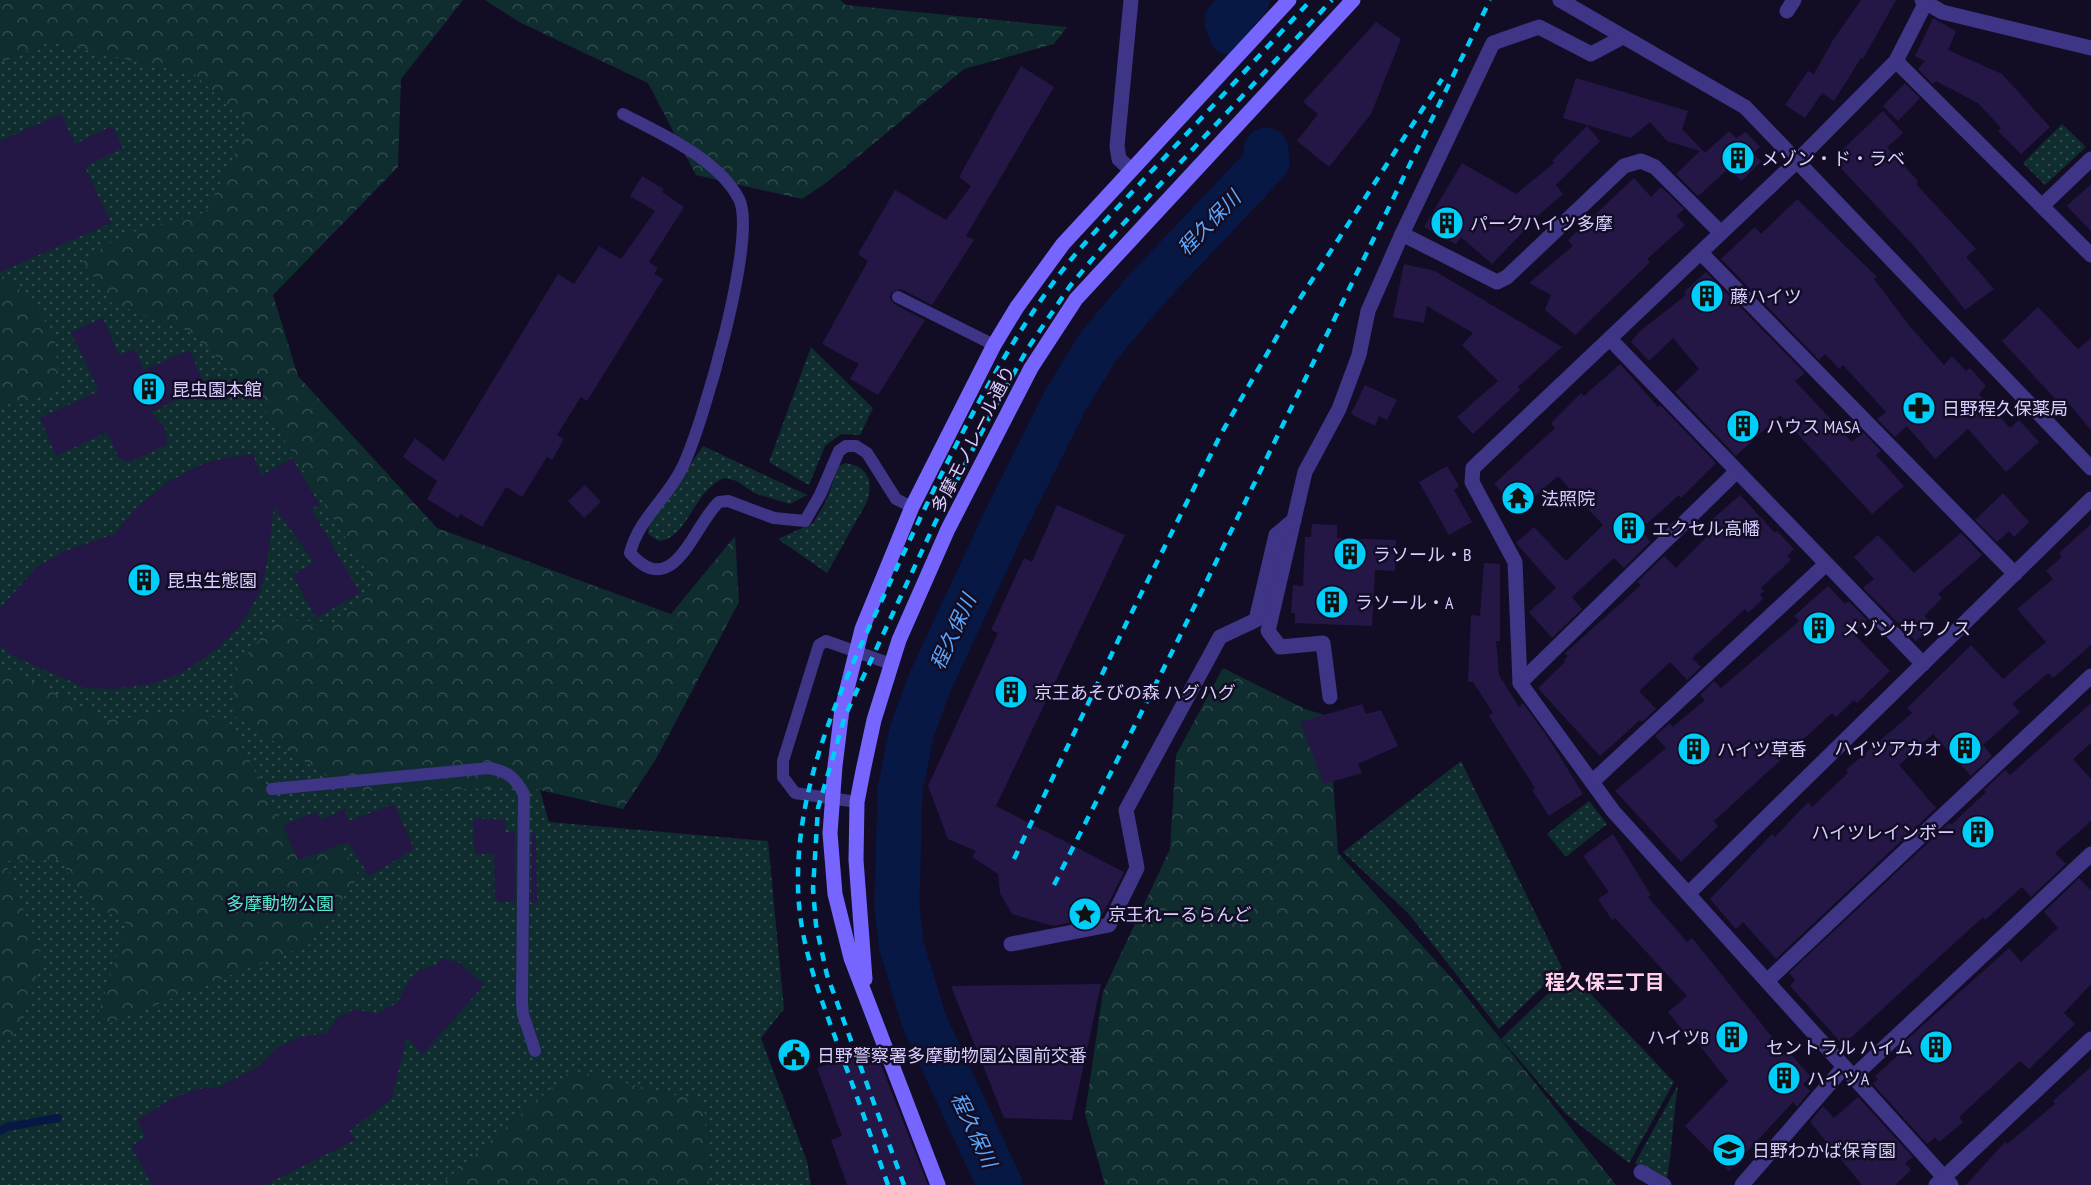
<svg xmlns="http://www.w3.org/2000/svg" width="2091" height="1185" viewBox="0 0 2091 1185" font-family="'PT Sans Narrow','Noto Sans JP',sans-serif">
  <style>
    .green { fill: url(#green-dots) }
    .forest { fill: url(#forest-crowns) }
    .lines { fill: none; stroke-linecap: round; stroke-linejoin: round }
    .stream { stroke: #061843; stroke-width: 8 }
    .river { stroke: #061843; stroke-width: 45 }
    .building { fill: #241746 }
    .lane { stroke: #3e3586; stroke-width: 12 }
    .street { stroke: #3e3586; stroke-width: 15 }
    .secondary { stroke: #7666ff; stroke-width: 15 }
    .rail { stroke: #00cefa; stroke-width: 4.5; stroke-dasharray: 9 8; stroke-linecap: butt }
    .labels { text-anchor: middle; dominant-baseline: central; stroke-width: 5; stroke-linejoin: round; paint-order: stroke }
    .poi-label { font-size: 18px; fill: #d9cfff; stroke: #120d24; text-anchor: start }
    .street-label { font-size: 18px; fill: #d9cfff; stroke: #120d24 }
    .park-label { font-size: 18px; fill: #54e7cd; stroke: #120d24 }
    .water-label { font-size: 20px; font-style: italic; fill: #5da8ff; stroke: #120d24 }
    .neighbourhood-label { font-size: 20px; font-weight: bold; fill: #ffd1eb; stroke: #120d24 }
  </style>
  <defs>
    <pattern id="green-dots" width="8" height="8" patternUnits="userSpaceOnUse" patternTransform="scale(1.5)"><rect width="8" height="8" fill="#0f2d2e"/><path d="M2 2h.1M6 6h.1" fill="none" stroke="#314a4d" stroke-width="1.8" stroke-linecap="round"/></pattern>
    <pattern id="forest-crowns" width="20" height="18" patternUnits="userSpaceOnUse" patternTransform="scale(1.5)"><rect width="20" height="18" fill="#0f2d2e"/><path d="M2 6a3 3 0 1 1 6 0M12 15a3 3 0 1 1 6 0" fill="none" stroke="#314a4d"/></pattern>
  </defs>
  <rect width="100%" height="100%" fill="#120d24"/>
  <g class="green">
    <polygon points="0,0 420,0 172,268 532,762 549,822 768,841 784,1009 761,1038 807,1161 811,1185 0,1185"/>
    <polygon points="2062,124 2086,147 2045,185 2023,163"/>
    <polygon points="811,347 873,408 860,435 841,434 825,446 809,485 769,462"/>
    <path d="M703,446L807,495L790,504L754,493L737,481L725,478C694,488 688,539 659,541L648,534L649,525Z"/>
    <path d="M845,463C868,466 874,481 867,502L827,573L778,539L813,523L825,503L839,466Z"/>
    <polygon points="1461,761 1562,968 1499,1029 1409,914 1343,852"/>
    <polygon points="1589,801 1607,824 1566,857 1547,834"/>
    <polygon points="1570,972 1674,1082 1629,1163 1567,1115 1501,1039"/>
    <path d="M1678,1085C1673,1118 1672,1151 1666,1185L1635,1163Z"/>
  </g>
  <g class="forest">
    <polygon points="0,0 463,0 401,79 398,167 273,295 298,376 437,528 671,614 735,536 739,602 656,759 623,809 531,788 350,791 233,715 234,669 277,620 337,622 373,582 253,390 188,331 110,302 83,261 122,235 206,212 249,126 195,75 50,42 0,63"/>
    <polygon points="485,0 840,0 846,5 1067,27 1054,44 964,69 826,183 802,199 696,175 648,83 521,23"/>
    <polygon points="0,275 11,279 54,332 60,390 0,407"/>
    <polygon points="0,665 107,720 197,710 230,725 284,824 339,842 359,876 310,944 110,1023 98,1014 127,924 82,897 61,860 5,861 42,958 19,1032 0,1040"/>
    <polygon points="1223,668 1305,709 1350,723 1332,763 1338,853 1456,983 1616,1185 1105,1185 1085,1114 1103,992 1170,849 1176,755"/>
    <polygon points="572,1070 704,1102 709,1185 440,1185"/>
  </g>
  <g class="lines">
    <polyline class="stream" points="0,1131 7,1127 58,1118"/>
    <g class="river">
      <polyline points="1231,33 1227,21 1247,0"/>
      <polyline points="1000,1185 924,1021 901,944 897,906 900,790 912,731 930,682 1005,521 1065,401 1098,347 1143,293 1267,162 1266,150"/>
    </g>
  </g>
  <g class="building">
    <polygon points="1861,0 1896,0 1863,59 1861,58 1834,101 1822,93 1805,118 1785,105 1808,71 1814,74 1833,40"/>
    <polygon points="1933,18 1956,31 1948,50 2002,74 2050,127 2021,154 1998,131 2001,128 1978,103 1936,81 1933,84 1918,69 1925,61 1915,56"/>
    <polygon points="1376,22 1401,39 1371,114 1329,167 1297,141 1318,114 1303,102"/>
    <polygon points="1021,66 1054,87 966,236 974,240 932,305 901,289 891,293 890,298 894,304 925,320 878,395 850,379 859,364 822,344 868,261 858,254 895,190 946,220 971,186 959,177"/>
    <polygon points="1576,78 1688,111 1682,129 1705,153 1729,131 1736,138 1746,132 1760,147 1753,153 1761,162 1741,181 1729,168 1698,196 1676,174 1700,151 1667,141 1650,122 1631,138 1563,118"/>
    <polygon points="1905,83 1920,98 1898,121 1883,106"/>
    <polygon points="1883,111 1903,133 1887,147 1918,181 1916,184 1976,249 1966,257 1994,289 1965,310 1914,246 1836,163 1836,156"/>
    <polygon points="61,114 75,144 112,126 123,148 85,167 111,223 0,272 0,141"/>
    <polygon points="1587,126 1600,141 1556,185 1563,194 1542,212 1492,264 1461,237 1456,244 1424,227 1462,163 1516,194 1554,163 1552,161"/>
    <polygon points="642,176 664,189 662,192 684,207 649,262 658,268 654,274 663,279 587,401 581,397 557,435 564,439 552,460 547,457 522,497 506,487 482,527 460,514 458,518 427,499 437,481 403,457 415,438 444,461 558,274 574,284 599,246 621,259 655,211 630,196"/>
    <polygon points="1634,178 1651,197 1661,187 1684,209 1676,216 1685,225 1647,259 1650,262 1575,335 1545,310 1551,295 1529,283 1573,246 1568,240"/>
    <polygon points="2091,184 2091,231 2067,206"/>
    <polygon points="1797,199 1877,277 1874,279 1877,283 1908,324 1944,365 1952,356 1966,371 1970,368 1986,386 1979,394 2010,428 2019,420 2039,442 2006,472 1968,429 1935,459 1907,426 1895,437 1877,419 1886,412 1843,365 1839,369 1825,354 1819,360 1721,259 1755,227 1761,234"/>
    <polygon points="1404,264 1435,271 1562,347 1518,387 1520,390 1473,434 1457,417 1498,381 1462,345 1473,333 1427,306 1424,323 1393,317"/>
    <polygon points="1706,272 1805,373 1795,381 1852,442 1863,432 1881,451 1876,455 1904,486 1872,514 1780,415 1736,456 1675,392 1699,369 1673,338 1649,361 1631,342 1639,332 1686,295 1684,292"/>
    <polygon points="2038,307 2078,349 2091,338 2091,430 2064,398 2058,402 2002,341"/>
    <polygon points="103,318 119,355 135,349 144,370 189,350 206,386 151,412 166,430 167,444 131,462 122,460 118,456 107,432 56,456 40,418 99,391 71,332"/>
    <polygon points="1620,364 1658,407 1660,405 1716,463 1681,498 1679,495 1641,529 1650,542 1624,568 1614,558 1572,597 1582,609 1552,638 1529,612 1556,588 1516,543 1534,527 1566,561 1603,525 1558,476 1519,510 1494,484 1555,428 1551,423 1581,393 1584,396"/>
    <polygon points="1365,385 1397,400 1387,420 1379,416 1375,426 1351,414"/>
    <polygon points="253,454 261,476 292,458 320,505 311,509 360,593 316,618 293,575 314,562 274,507 267,563 260,593 241,624 221,646 185,671 153,684 112,689 86,688 11,655 0,645 0,608 37,567 65,551 115,534 135,509 168,482 202,464 225,458"/>
    <polygon points="1447,466 1459,486 1454,490 1472,522 1449,535 1419,482"/>
    <polygon points="585,485 601,502 584,518 568,501"/>
    <polygon points="2003,493 2029,522 2014,537 2009,531 1997,542 1975,520"/>
    <polygon points="1740,495 1775,533 1777,531 1794,549 1787,556 1791,560 1761,588 1764,591 1760,595 1763,599 1748,613 1745,609 1692,658 1701,667 1687,680 1670,662 1639,691 1656,709 1642,722 1640,720 1600,756 1538,688 1565,662 1564,660 1568,656 1565,653 1641,585 1637,582 1664,556 1676,568 1713,530 1707,524"/>
    <polygon points="1057,505 1125,535 996,806 1124,872 1102,916 1053,926 1012,914 1000,893 998,874 972,857 976,851 948,839 928,786 998,633 991,630 1024,558 1032,562"/>
    <polygon points="1312,524 1337,525 1337,538 1396,540 1395,571 1375,570 1372,626 1295,623 1295,613 1291,613 1293,585 1303,586 1305,537 1311,537"/>
    <polygon points="2091,524 2091,645 2053,678 2048,673 2012,704 2020,712 1983,745 1992,756 1971,776 1933,734 1899,765 1936,808 1776,959 1743,922 1736,929 1710,899 1772,834 1775,837 1808,802 1812,807 1848,773 1846,770 1912,713 1907,708 1971,645 2003,679 2046,642 2017,609 2053,579 2046,571 2062,557 2059,553"/>
    <polygon points="1961,533 1982,555 1938,594 1942,598 1924,616 1933,625 1916,641 1863,588 1874,579 1854,557 1878,535 1914,573"/>
    <polygon points="1484,563 1500,564 1500,641 1496,641 1499,675 1519,707 1523,703 1551,742 1583,794 1549,816 1532,790 1535,788 1489,716 1493,713 1473,682 1468,682 1471,615 1480,616"/>
    <polygon points="1828,586 1845,604 1849,601 1867,620 1853,633 1890,671 1857,703 1854,700 1836,717 1832,713 1714,821 1718,826 1681,862 1615,791 1666,748 1655,736 1670,723 1673,727 1705,700 1700,695 1714,681 1721,688 1799,621 1794,616"/>
    <polygon points="2091,703 2091,743 2073,759 2091,779 2091,821 2055,853 2066,864 2031,897 2022,887 1985,920 1983,917 1843,1045 1790,986 1795,980 1789,973 1949,823 1951,825 1986,792 1984,790 2005,770 2010,775"/>
    <polygon points="1362,704 1366,714 1381,710 1398,746 1358,764 1362,773 1324,784 1300,722"/>
    <polygon points="394,804 414,849 369,876 348,842 298,860 283,825 316,812 320,820 345,809 348,821"/>
    <polygon points="473,818 505,820 505,832 515,832 515,902 495,902 494,854 475,854"/>
    <polygon points="532,831 536,837 537,903 531,903"/>
    <polygon points="1613,834 1651,895 1648,897 1687,942 1692,938 1785,1053 1788,1051 1811,1077 1803,1084 1810,1091 1797,1107 1793,1102 1729,1171 1685,1126 1728,1081 1688,1031 1685,1033 1668,1012 1687,996 1615,918 1612,920 1598,899 1609,892 1583,856"/>
    <polygon points="2079,878 2091,890 2091,984 2064,1013 2075,1024 2029,1069 2020,1061 1959,1117 1963,1122 1939,1142 1935,1137 1927,1144 1873,1084 1878,1079 1875,1076 1897,1056 1893,1052 2009,948 2021,962 2058,928 2044,912"/>
    <polygon points="440,958 460,963 484,985 422,1055 407,1036 392,1098 349,1131 355,1140 265,1185 152,1185 131,1146 146,1138 137,1120 172,1099 196,1089 219,1087 258,1067 277,1047 301,1037 327,1033 337,1018 355,1009 376,1014 397,1003 410,979 421,970 436,965"/>
    <polygon points="1101,984 1072,1120 1004,1118 951,986"/>
    <polygon points="874,1047 928,1185 847,1185 831,1140 842,1136 817,1068"/>
    <polygon points="2091,1067 2091,1185 1966,1185 2005,1142 2007,1144 2055,1104 2053,1101"/>
    <polygon points="1858,1097 1913,1157 1905,1163 1911,1170 1895,1185 1862,1185 1810,1122 1823,1106 1834,1118"/>
  </g>
  <g class="lines">
    <g class="lane">
      <path d="M623,114C662,134 718,159 739,199C758,236 702,428 682,468C667,499 639,518 630,553C674,603 694,524 719,502L728,501L774,518L805,521L820,495L839,451L846,446H856L867,453L896,499L912,507"/>
      <polyline points="898,297 994,345"/>
      <path d="M272,789L489,768C507,771 515,777 524,794L522,1002L523,1014L535,1051"/>
      <polyline points="857,802 795,793 783,777 783,761 819,645 826,641 891,664"/>
    </g>
    <g class="street">
      <polyline points="1131,0 1117,146 1119,159 1131,170"/>
      <polyline points="1560,0 1745,107 2091,468"/>
      <polyline points="1922,0 1942,12 2091,48"/>
      <polyline points="1927,0 1896,61 1797,161 1473,468 1472,482 1515,562 1520,683 1613,811 1951,1185"/>
      <polyline points="1787,11 1794,0"/>
      <polyline points="1896,61 2091,255"/>
      <polyline points="2042,206 2091,159"/>
      <polyline points="1402,234 1497,282 1507,277 1624,166 1641,161 1655,167 1721,233"/>
      <polyline points="1701,253 2015,574"/>
      <polyline points="1610,339 1923,664"/>
      <polyline points="1520,683 1737,471"/>
      <polyline points="1330,697 1323,643 1280,647 1268,631 1305,472 1339,409 1359,355 1368,311 1402,234 1493,43 1539,27 1591,54 1623,37"/>
      <polyline points="1592,782 1826,564"/>
      <polyline points="1688,894 2091,499"/>
      <polyline points="1011,944 1109,925 1137,868 1126,810 1220,637 1256,620 1276,535 1294,520"/>
      <polyline points="1767,981 2091,676"/>
      <polyline points="1853,1077 2091,854"/>
      <polyline points="1641,1172 1664,1185"/>
      <polyline points="1742,1185 1844,1067"/>
      <polyline points="1936,1185 2091,1039"/>
    </g>
    <g class="secondary">
      <polyline points="865,979 856,860 857,802 863,771 874,720 899,640 948,529 1031,368 1076,299 1353,0"/>
      <polyline points="938,1185 851,958 835,894 830,833 835,766 842,709 862,629 912,507 994,345 1017,307 1063,244 1289,0"/>
    </g>
    <g class="rail">
      <polyline points="1014,859 1126,624 1221,434 1290,314 1442,79"/>
      <polyline points="1054,885 1176,644 1490,0"/>
      <path d="M888,1185C873,1142 858,1099 842,1056C822,1001 799,946 798,886C796,770 852,666 899,563C944,467 991,369 1053,283C1081,244 1116,210 1148,175C1203,117 1257,58 1311,0"/>
      <polyline points="904,1185 827,975 816,925 813,889 818,808 845,716 935,523 991,414 1028,348 1070,286 1109,239 1332,0"/>
    </g>
  </g>
  <defs>
    <symbol id="building-disc" viewBox="-11 -11 22 22"><circle r="9.5" fill="#00cefa" stroke="#120d24"/><path d="M-4-6H4V6H1V3H-1V6H-4ZM-2.5-4.3h1.7v1.8h-1.7ZM.8-4.3h1.7v1.8H.8ZM-2.5-1h1.7V.8h-1.7ZM.8-1h1.7V.8H.8Z" fill="#111"/></symbol>
    <symbol id="pharmacy-disc" viewBox="-11 -11 22 22"><circle r="9.5" fill="#00cefa" stroke="#120d24"/><path d="M-2-6h4v4h4v4h-4v4h-4v-4h-4v-4h4Z" fill="#111"/></symbol>
    <symbol id="temple-disc" viewBox="-11 -11 22 22"><circle r="9.5" fill="#00cefa" stroke="#120d24"/><path d="M0-6L5-2H3V0L6.5 2.5H4V6H1.5V3h-3V6H-4V2.5H-6.5L-3 0V-2H-5Z" fill="#111"/></symbol>
    <symbol id="sight-disc" viewBox="-11 -11 22 22"><circle r="9.5" fill="#00cefa" stroke="#120d24"/><path d="M0-6L1.8-2.2L6-1.7L2.9 1.2L3.7 5.4L0 3.3L-3.7 5.4L-2.9 1.2L-6-1.7L-1.8-2.2Z" fill="#111"/></symbol>
    <symbol id="civic-disc" viewBox="-11 -11 22 22"><circle r="9.5" fill="#00cefa" stroke="#120d24"/><path d="M-.6-6.5H3V-4.5H.6V-3L4-1V1h2V6H-6V1h2V-1L-.6-3ZM-1.2 2.5V6h2.4V2.5Z" fill="#111"/></symbol>
    <symbol id="school-disc" viewBox="-11 -11 22 22"><circle r="9.5" fill="#00cefa" stroke="#120d24"/><path d="M0-5L7-2L0 1L-7-2ZM-4 1L0 2.5L4 1V4Q0 6-4 4Z" fill="#111"/></symbol>
  </defs>
  <g fill-rule="evenodd">
    <use href="#building-disc" x="1719" y="139" width="38" height="38"/>
    <use href="#building-disc" x="1428" y="204" width="38" height="38"/>
    <use href="#building-disc" x="1688" y="277" width="38" height="38"/>
    <use href="#building-disc" x="130" y="370" width="38" height="38"/>
    <use href="#pharmacy-disc" x="1900" y="389" width="38" height="38"/>
    <use href="#building-disc" x="1724" y="407" width="38" height="38"/>
    <use href="#temple-disc" x="1499" y="479" width="38" height="38"/>
    <use href="#building-disc" x="1610" y="509" width="38" height="38"/>
    <use href="#building-disc" x="1331" y="535" width="38" height="38"/>
    <use href="#building-disc" x="125" y="561" width="38" height="38"/>
    <use href="#building-disc" x="1313" y="583" width="38" height="38"/>
    <use href="#building-disc" x="1800" y="609" width="38" height="38"/>
    <use href="#building-disc" x="992" y="673" width="38" height="38"/>
    <use href="#building-disc" x="1946" y="729" width="38" height="38"/>
    <use href="#building-disc" x="1675" y="730" width="38" height="38"/>
    <use href="#building-disc" x="1959" y="813" width="38" height="38"/>
    <use href="#sight-disc" x="1066" y="895" width="38" height="38"/>
    <use href="#building-disc" x="1713" y="1018" width="38" height="38"/>
    <use href="#building-disc" x="1917" y="1028" width="38" height="38"/>
    <use href="#civic-disc" x="775" y="1036" width="38" height="38"/>
    <use href="#building-disc" x="1765" y="1059" width="38" height="38"/>
    <use href="#school-disc" x="1710" y="1131" width="38" height="38"/>
  </g>
  <g class="labels">
    <g class="poi-label">
      <text x="1761" y="158">メゾン・ド・ラベ</text>
      <text x="1470" y="223">パークハイツ多摩</text>
      <text x="1730" y="296">藤ハイツ</text>
      <text x="172" y="389">昆虫園本館</text>
      <text x="1942" y="408">日野程久保薬局</text>
      <text x="1766" y="426">ハウス MASA</text>
      <text x="1541" y="498">法照院</text>
      <text x="1652" y="528">エクセル高幡</text>
      <text x="1373" y="554">ラソール・B</text>
      <text x="167" y="580">昆虫生態園</text>
      <text x="1355" y="602">ラソール・A</text>
      <text x="1842" y="628">メゾン サワノス</text>
      <text x="1034" y="692">京王あそびの森 ハグハグ</text>
      <text x="1942" y="748" text-anchor="end">ハイツアカオ</text>
      <text x="1717" y="749">ハイツ草香</text>
      <text x="1955" y="832" text-anchor="end">ハイツレインボー</text>
      <text x="1108" y="914">京王れーるらんど</text>
      <text x="1709" y="1037" text-anchor="end">ハイツB</text>
      <text x="1913" y="1047" text-anchor="end">セントラル ハイム</text>
      <text x="817" y="1055">日野警察署多摩動物園公園前交番</text>
      <text x="1807" y="1078">ハイツA</text>
      <text x="1752" y="1150">日野わかば保育園</text>
    </g>
    <g class="street-label">
      <text transform="translate(973 439) rotate(-63)">多摩モノレール通り</text>
    </g>
    <g class="park-label">
      <text x="280" y="903">多摩動物公園</text>
    </g>
    <g class="water-label">
      <text transform="translate(1209 223) rotate(-46)">程久保川</text>
      <text transform="translate(953 632) rotate(-65)">程久保川</text>
      <text transform="translate(974 1130) rotate(65)">程久保川</text>
    </g>
    <g class="neighbourhood-label">
      <text x="1605" y="982">程久保三丁目</text>
    </g>
  </g>
</svg>
